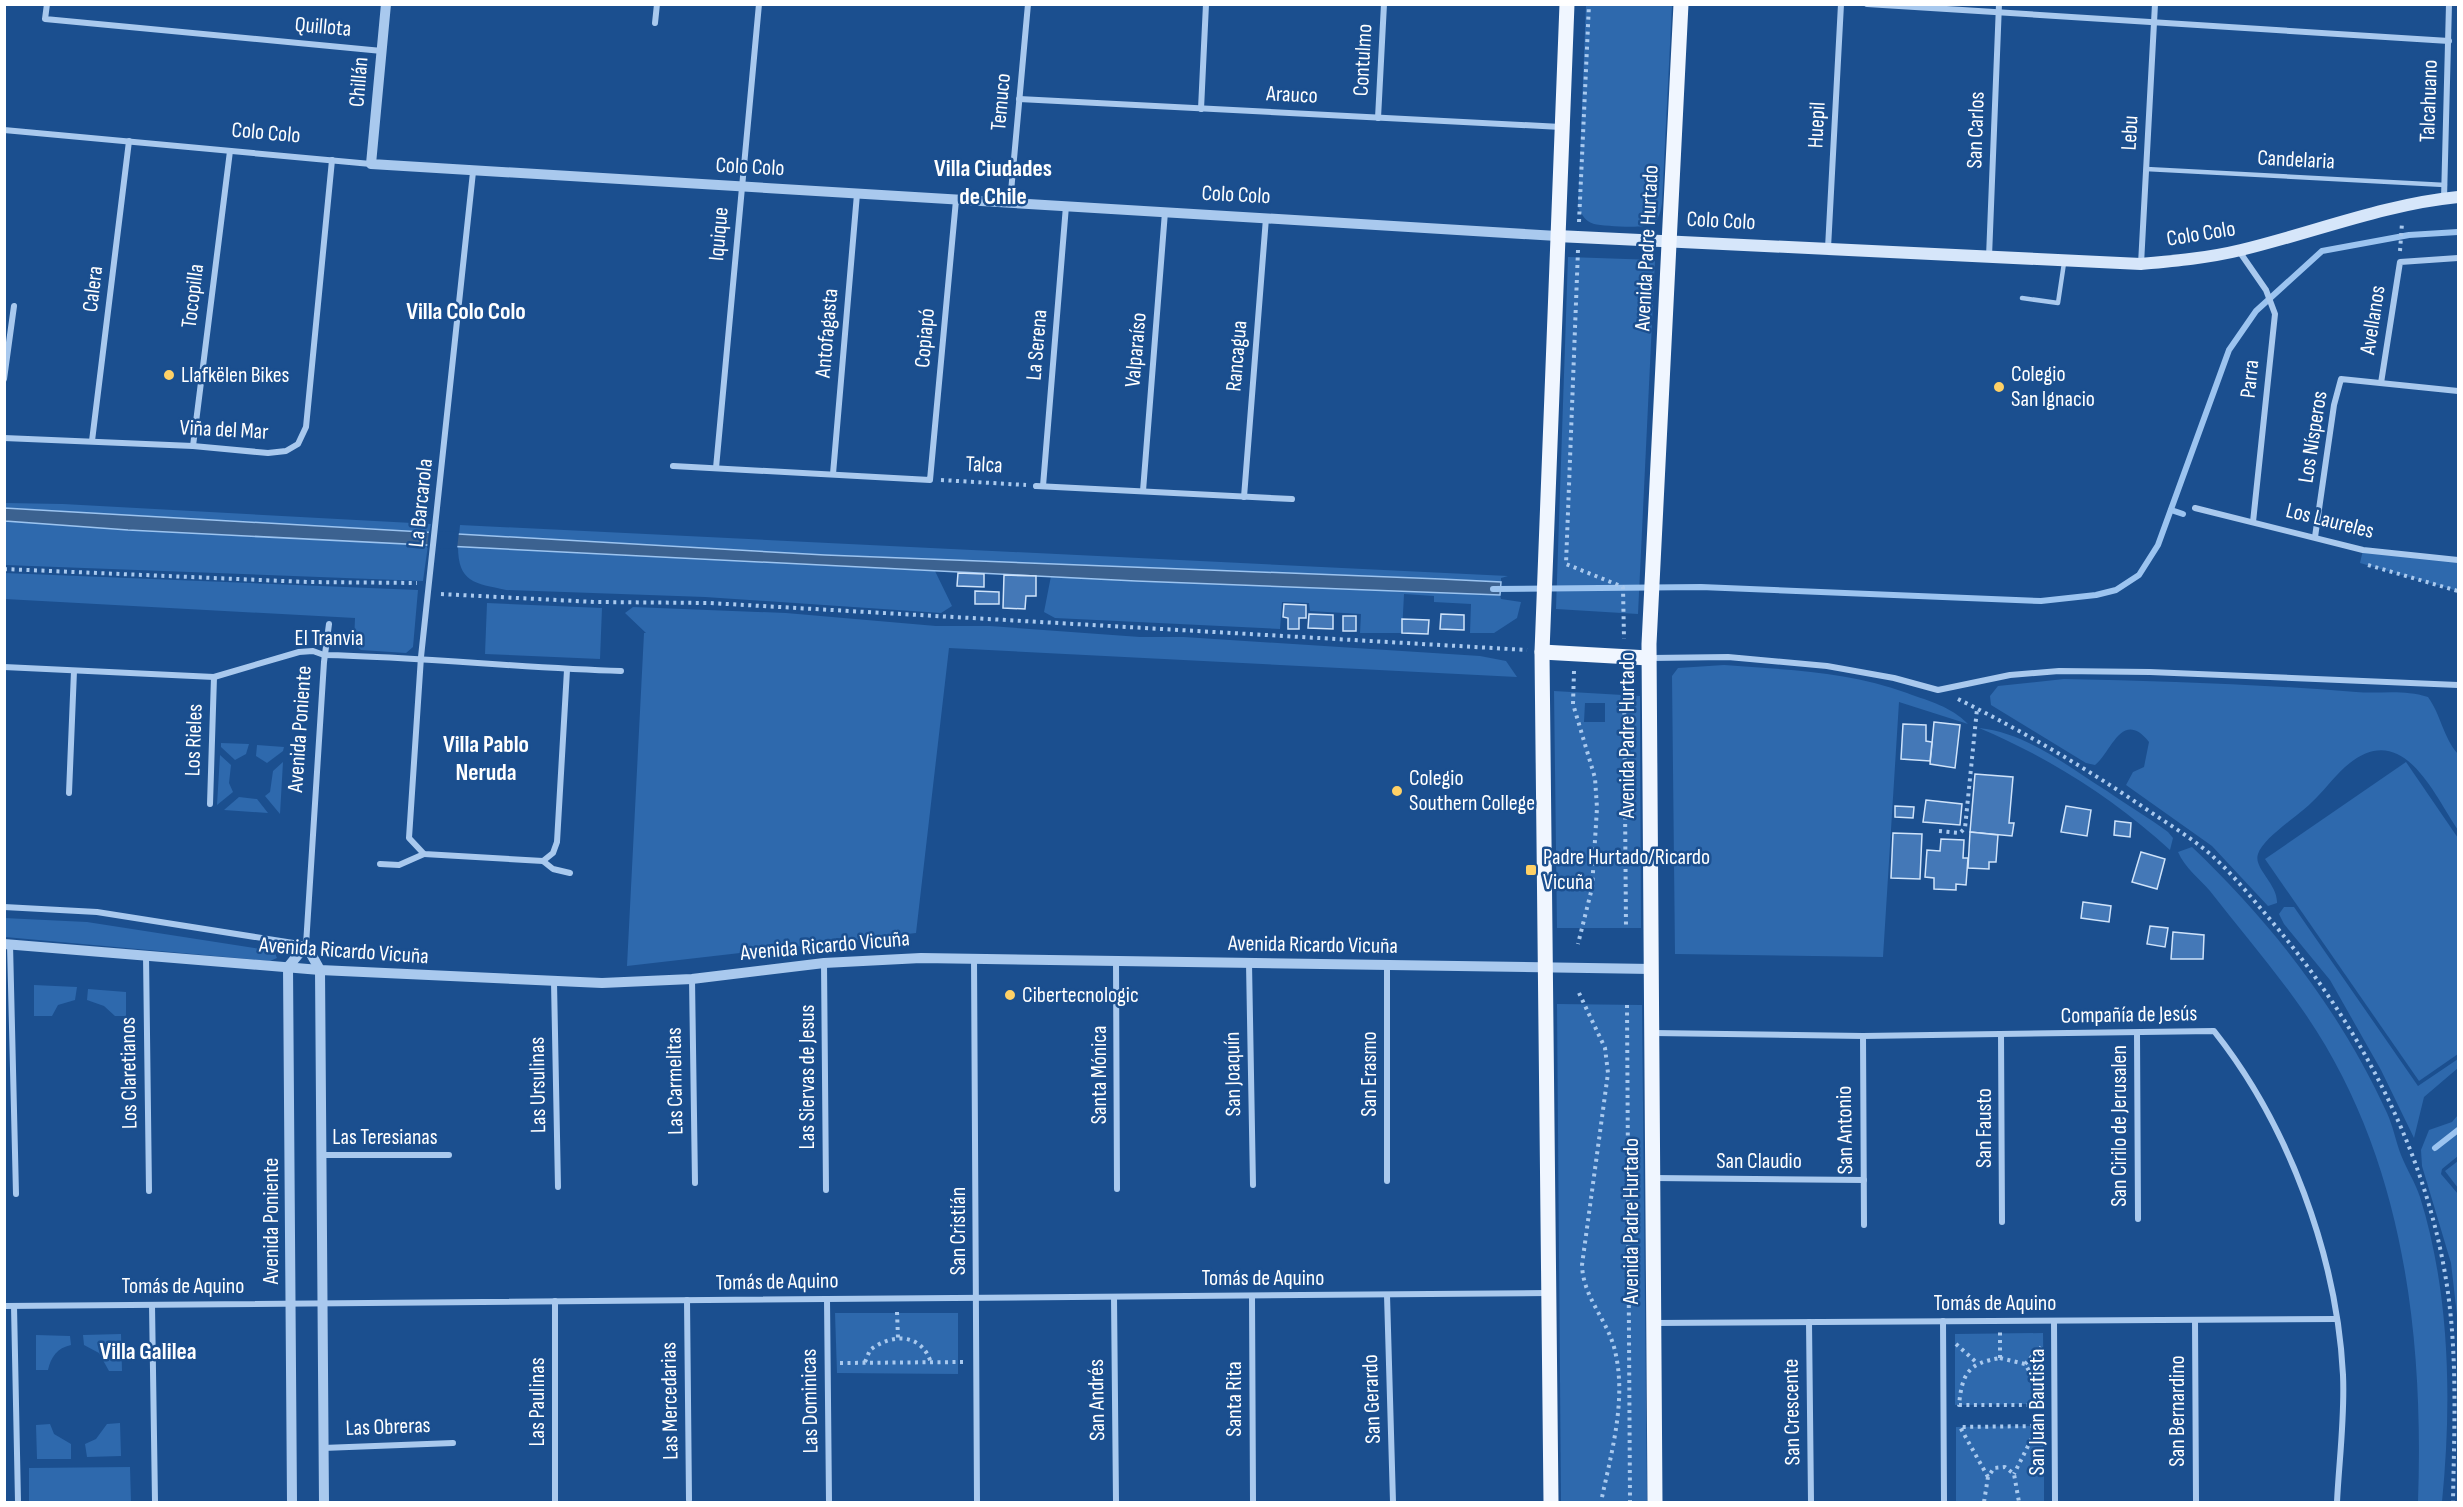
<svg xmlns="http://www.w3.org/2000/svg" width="2463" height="1507" viewBox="0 0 2463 1507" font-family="'Sofia Sans Condensed',sans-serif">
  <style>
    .green { fill: #2e69ad; fill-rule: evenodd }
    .water { fill: #3c6290; stroke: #9cc4f0; stroke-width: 1.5 }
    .pier { fill: #1b4f8f }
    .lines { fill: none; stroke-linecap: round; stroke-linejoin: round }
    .stream { stroke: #9cc4f0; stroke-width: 6 }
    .building { fill: #4478b7; stroke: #cfe3fa; stroke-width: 1.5 }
    .path { stroke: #a9c9ee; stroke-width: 4; stroke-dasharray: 3 4.5; stroke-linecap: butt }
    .service { stroke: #a9c9ee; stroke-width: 4.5 }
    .minor { stroke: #a9c9ee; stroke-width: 6 }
    .tertiary { stroke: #a9c9ee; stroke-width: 10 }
    .secondary { stroke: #d6e6fa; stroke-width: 12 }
    .primary { stroke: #f0f6ff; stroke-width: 15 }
    .poi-dot { fill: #ffd166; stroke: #1b4f8f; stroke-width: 2 }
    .labels { text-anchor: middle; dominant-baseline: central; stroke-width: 5; stroke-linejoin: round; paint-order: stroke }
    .street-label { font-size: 22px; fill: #fff; stroke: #1b4f8f }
    .poi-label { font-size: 22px; fill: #fff; stroke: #1b4f8f; text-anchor: start }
    .neighbourhood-label { font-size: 24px; font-weight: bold; fill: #fff; stroke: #1b4f8f }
  </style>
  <rect width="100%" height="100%" fill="#1b4f8f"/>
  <g class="green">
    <path d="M1586,5H1672L1662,203C1661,210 1659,220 1652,224C1644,229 1604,226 1594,224C1585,221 1582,215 1578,207Z"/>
    <polygon points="1568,257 1655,260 1638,614 1556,609"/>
    <polygon points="5,503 63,504 431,524 429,534 5,508"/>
    <polygon points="5,521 291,539 428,545 423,581 5,565"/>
    <polygon points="460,525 1508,576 1501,578 1501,582 825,555 459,535"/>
    <path d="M458,546L935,571L952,606L941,613L705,597L506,590C475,583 458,583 458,546Z"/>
    <polygon points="2363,550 2458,560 2458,591 2360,563"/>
    <polygon points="5,573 418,590 413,647 406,653 361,650 354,644 355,618 5,599"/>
    <path d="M1051,576C1200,585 1350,588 1500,595L1501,599L1521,602L1517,618L1494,633H1470L1471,604L1434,602V596L1404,594L1402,633H1360L1361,614L1310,611L1309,603L1282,602L1280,629L1055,618L1044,612Z"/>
    <polygon points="487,603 602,608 600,659 485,654"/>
    <polygon points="633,607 786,613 936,626 990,626 1140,637 1184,637 1480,656 1506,661 1517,677 949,648 916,933 627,966 644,633 646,633 625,613"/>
    <path d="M1724,665C1787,670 1848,671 1907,693C1931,702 1950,706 1968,724L1899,702L1883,957L1675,954L1672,676L1678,668Z"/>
    <path d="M2064,679C2161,681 2258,684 2356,692C2381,694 2403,689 2428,697C2441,715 2443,737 2458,754V830C2432,791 2401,717 2345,767C2333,778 2323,792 2311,803C2298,816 2263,838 2258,854C2253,868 2278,884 2277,903L2268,906L2212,846L2126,785L2133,772L2144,767L2149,742C2122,708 2111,753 2095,765L2086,763L1991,705L1990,696L1998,686Z"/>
    <path d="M1554,691L1640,696L1641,928H1557ZM1585,703H1605V722H1584Z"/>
    <path d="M1979,728C2027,733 2067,766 2107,791C2127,805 2148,817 2168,832L2173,838L2170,850C2113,798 2050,758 1979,728Z"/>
    <polygon points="221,743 249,744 246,754 235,760 221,747"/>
    <polygon points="257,745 284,747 283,751 267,763 256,756"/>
    <polygon points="220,755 231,765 229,783 233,792 217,805"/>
    <polygon points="283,762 280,814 265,796 270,792 273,771"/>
    <polygon points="2406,762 2458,838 2458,1054 2419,1081 2265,859"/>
    <polygon points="239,797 257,799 268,813 224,810"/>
    <path d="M2192,847C2272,923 2341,1012 2387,1113C2393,1126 2396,1142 2401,1155C2407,1170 2415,1182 2420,1197C2450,1293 2452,1402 2442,1502H2418C2424,1333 2403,1155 2304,1012C2275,970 2241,931 2210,891C2199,878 2185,868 2178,852Z"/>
    <polygon points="2284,907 2294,907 2418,1086 2458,1059 2458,1068 2424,1097 2414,1138 2381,1070 2330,980 2284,924 2279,914"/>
    <polygon points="4,918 87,922 274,951 277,958 270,961 5,937"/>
    <polygon points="34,985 77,987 75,1000 58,1005 52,1016 34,1016"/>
    <polygon points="88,989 126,992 126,1016 115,1016 104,1006 87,1000"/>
    <polygon points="1557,1004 1642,1005 1647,1502 1561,1502"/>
    <polygon points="2458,1115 2458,1156 2442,1169 2441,1174 2458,1194 2458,1324 2451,1263 2422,1166 2421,1150 2429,1130 2452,1122"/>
    <polygon points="2458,1161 2458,1188 2445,1171"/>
    <polygon points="835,1313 958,1313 958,1374 837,1373"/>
    <polygon points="2043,1333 2044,1404 1955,1405 1955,1334"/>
    <polygon points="121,1334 122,1371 109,1371 99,1353 84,1345 83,1335"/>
    <path d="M36,1335L70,1336L71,1345C57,1348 51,1357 48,1370H36Z"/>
    <polygon points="120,1423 121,1456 87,1457 85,1444 96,1439 107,1424"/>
    <polygon points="50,1424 54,1434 71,1444 71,1459 37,1459 36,1425"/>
    <polygon points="2044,1426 2044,1502 1956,1502 1956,1427"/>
    <polygon points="130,1467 131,1502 29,1502 29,1468"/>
  </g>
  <polygon class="water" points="4,508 825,555 1441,579 1501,582 1500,595 1136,581 128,530 5,521"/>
  <polygon class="pier" points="429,531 459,532 457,549 427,548"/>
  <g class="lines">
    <g class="stream">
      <polyline points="2171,510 2183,514"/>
      <polyline points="1493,589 1701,587 2041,601 2096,595 2116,590 2139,575 2158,545 2229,350 2256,311 2322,251 2409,235 2458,232"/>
      <polyline points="2435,1148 2458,1130"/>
    </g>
  </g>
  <g class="building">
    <polygon points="958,573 984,574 984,587 957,586"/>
    <polygon points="1004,575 1036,576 1036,596 1026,596 1025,609 1003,608"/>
    <polygon points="975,591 999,592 999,604 975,604"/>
    <polygon points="1284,604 1306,605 1306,618 1299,618 1299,629 1288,629 1288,618 1283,617"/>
    <polygon points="1309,614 1333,615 1333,629 1308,628"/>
    <polygon points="1441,614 1464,615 1464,630 1440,629"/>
    <rect x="1343" y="616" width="13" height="15"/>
    <polygon points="1402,619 1429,620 1428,634 1402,633"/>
    <polygon points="1934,722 1960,725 1955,768 1930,764"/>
    <polygon points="1903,724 1926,725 1926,741 1932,742 1930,761 1901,759"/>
    <polygon points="1975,774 2013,777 2009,823 2014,823 2012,836 1970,832"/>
    <polygon points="1926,800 1962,804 1960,825 1923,822"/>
    <polygon points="1895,806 1914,807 1913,818 1895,817"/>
    <polygon points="2066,806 2091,810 2087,836 2061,832"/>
    <polygon points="2115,821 2131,823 2130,837 2114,835"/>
    <polygon points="1970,832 1998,835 1996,862 1989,862 1989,869 1968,868"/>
    <polygon points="1893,833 1922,834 1920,879 1891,878"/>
    <polygon points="1941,839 1964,840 1963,858 1968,858 1966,885 1956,884 1956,890 1934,889 1934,878 1925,877 1927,850 1940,851"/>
    <polygon points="2141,852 2165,859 2157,889 2132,882"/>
    <polygon points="2083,902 2111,906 2109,922 2081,918"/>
    <polygon points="2150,926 2168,928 2165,947 2147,944"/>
    <polygon points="2173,932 2204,935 2203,959 2171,959"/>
  </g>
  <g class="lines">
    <g class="path">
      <polyline points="1579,222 1589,4"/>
      <polyline points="1578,250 1566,564 1623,587 1624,639"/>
      <polyline points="2400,251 2402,223"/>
      <polyline points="941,480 1026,485"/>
      <polyline points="2368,565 2458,591"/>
      <polyline points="4,569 307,582 417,583"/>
      <polyline points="441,594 595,602 710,603 1527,650"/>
      <polyline points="1574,671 1573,704 1595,778 1597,808 1592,888 1578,944"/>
      <polyline points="1624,674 1626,928"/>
      <path d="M1958,699C2022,731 2083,766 2143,807C2165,822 2189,836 2209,853C2231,872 2250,896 2268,917C2362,1027 2434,1163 2450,1309C2457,1373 2454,1438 2453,1502"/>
      <polyline points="1939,831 1960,833 1965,828 1977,709"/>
      <path d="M1579,993L1605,1048L1608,1073L1582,1265C1583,1298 1608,1320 1615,1351C1627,1400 1611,1454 1601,1502"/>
      <polyline points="1627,1005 1630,1502"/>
      <polyline points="897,1312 898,1338"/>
      <polyline points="1956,1344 1977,1363"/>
      <path d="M2000,1358L2025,1364L2040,1389L2041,1405H1959C1962,1374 1968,1363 2000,1358Z"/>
      <polyline points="2000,1358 2000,1331"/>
      <path d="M865,1362L870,1350C892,1333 922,1333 931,1363"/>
      <polyline points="840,1363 964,1362"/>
      <polyline points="2025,1364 2041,1347"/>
      <polyline points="1988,1477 1960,1427 2038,1426 2014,1474"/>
      <polyline points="1984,1502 1988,1477 1994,1468 2005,1467 2014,1474 2019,1502"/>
    </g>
    <g class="service">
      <polyline points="2146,169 2445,185"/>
      <polyline points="2022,298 2058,303 2064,263"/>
    </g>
    <g class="minor">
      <polyline points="47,4 45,19 382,51"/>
      <polyline points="1867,4 2449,41"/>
      <polyline points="655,23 657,4"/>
      <polyline points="1019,99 1561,127"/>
      <polyline points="1201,109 1206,4"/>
      <polyline points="1378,118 1384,4"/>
      <polyline points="4,130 371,164"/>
      <polyline points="473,172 421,657 409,838 424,854 543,861 553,869 570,873"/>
      <polyline points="2444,199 2449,4"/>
      <polyline points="1010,203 1028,4"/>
      <polyline points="1828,248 1841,4"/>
      <polyline points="2239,251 2266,290 2275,314 2253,522"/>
      <polyline points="1989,257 1999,4"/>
      <polyline points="2141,264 2155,4"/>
      <polyline points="4,379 14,306"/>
      <polyline points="2381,383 2400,262 2458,258"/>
      <polyline points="4,438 193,446 268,453 286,451 298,444 306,427 332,160"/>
      <polyline points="92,441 129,141"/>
      <polyline points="193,446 230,151"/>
      <polyline points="673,466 930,480 956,200"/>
      <polyline points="716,468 759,4"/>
      <polyline points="833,474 857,194"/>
      <polyline points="1036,486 1292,499"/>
      <polyline points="1043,486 1066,206"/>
      <polyline points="1143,491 1165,212"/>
      <polyline points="1244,497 1266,218"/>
      <polyline points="2195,508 2363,550 2458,560"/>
      <polyline points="2315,537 2334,405 2341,379 2458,391"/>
      <polyline points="1651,658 1728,657 1827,666 1894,678 1938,690 2010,675 2059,671 2150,672 2458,685"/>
      <path d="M4,667L214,677L299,652L313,651L324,655C423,657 522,668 621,671"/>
      <polyline points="69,793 74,671"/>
      <polyline points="210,804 214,677"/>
      <polyline points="543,861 553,853 557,842 567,670"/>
      <polyline points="380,864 399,865 424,854"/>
      <polyline points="4,907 97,912 306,945 324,662 329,624"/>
      <polyline points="10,944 16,1194"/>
      <polyline points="146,955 149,1191"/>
      <polyline points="974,958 977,1502"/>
      <polyline points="1116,961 1117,1189"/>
      <polyline points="824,963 826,1190"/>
      <polyline points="1249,963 1253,1185"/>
      <polyline points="1387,966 1387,1181"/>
      <polyline points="692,979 695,1183"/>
      <polyline points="554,982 558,1187"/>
      <path d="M1653,1033L1863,1036L2214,1031C2288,1124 2337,1256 2343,1375C2345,1417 2339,1461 2337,1502"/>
      <polyline points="2137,1033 2138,1219"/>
      <polyline points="2001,1034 2002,1222"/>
      <polyline points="1863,1036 1864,1225"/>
      <polyline points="321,1155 449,1155"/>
      <polyline points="1654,1178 1864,1180"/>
      <polyline points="1387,1295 1393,1502"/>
      <polyline points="1252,1296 1253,1502"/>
      <polyline points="1114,1297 1116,1502"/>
      <polyline points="827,1299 829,1502"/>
      <polyline points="687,1300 689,1500"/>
      <polyline points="555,1301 555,1502"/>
      <polyline points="152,1305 155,1502"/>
      <polyline points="4,1306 1549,1293"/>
      <polyline points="14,1306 18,1502"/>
      <polyline points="2195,1320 2196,1502"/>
      <polyline points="1943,1321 1944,1502"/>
      <polyline points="2054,1321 2055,1502"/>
      <polyline points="1809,1322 1811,1502"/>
      <polyline points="1654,1323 2337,1319"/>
      <polyline points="323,1448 453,1443"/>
    </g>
    <g class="tertiary">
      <polyline points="386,4 371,164 1557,236"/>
      <polyline points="4,944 320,970 602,983 692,979 824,963 921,958 1652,969"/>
      <polyline points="292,1502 288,967 306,945 320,970 324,1502"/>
    </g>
    <path class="secondary" d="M1557,236L2141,264C2174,261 2208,258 2241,250C2312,233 2385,204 2458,197"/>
    <g class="primary">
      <polyline points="1542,652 1649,658"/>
      <polyline points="1551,1502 1542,652 1567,4"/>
      <polyline points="1655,1502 1649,644 1681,4"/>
    </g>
  </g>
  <g class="poi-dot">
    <circle cx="169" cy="375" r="6"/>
    <circle cx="1999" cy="387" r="6"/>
    <circle cx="1397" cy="791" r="6"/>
    <rect x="1525" y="864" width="12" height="12" rx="3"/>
    <circle cx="1010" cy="995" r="6"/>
  </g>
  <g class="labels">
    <g class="street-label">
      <text transform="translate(323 27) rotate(5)">Quillota</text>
      <text transform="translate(1363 60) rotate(-87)">Contulmo</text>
      <text transform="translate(359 82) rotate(-85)">Chillán</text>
      <text transform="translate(1292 95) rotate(3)">Arauco</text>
      <text transform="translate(2429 101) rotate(-88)">Talcahuano</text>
      <text transform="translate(1001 102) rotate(-85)">Temuco</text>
      <text transform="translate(1817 125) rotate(-87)">Huepil</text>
      <text transform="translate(1976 130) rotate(-88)">San Carlos</text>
      <text transform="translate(266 133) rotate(5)">Colo Colo</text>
      <text transform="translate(2130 133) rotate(-87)">Lebu</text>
      <text transform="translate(2296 160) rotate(3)">Candelaria</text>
      <text transform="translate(750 167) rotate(3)">Colo Colo</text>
      <text transform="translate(1236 195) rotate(3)">Colo Colo</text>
      <text transform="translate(1721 221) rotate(3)">Colo Colo</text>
      <text transform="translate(719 234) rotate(-85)">Iquique</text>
      <text transform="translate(2201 234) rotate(-9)">Colo Colo</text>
      <text transform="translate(1647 248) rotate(-87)">Avenida Padre Hurtado</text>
      <text transform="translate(93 289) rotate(-83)">Calera</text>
      <text transform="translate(193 296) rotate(-83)">Tocopilla</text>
      <text transform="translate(2373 320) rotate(-81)">Avellanos</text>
      <text transform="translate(827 333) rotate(-85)">Antofagasta</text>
      <text transform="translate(925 338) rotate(-85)">Copiapó</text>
      <text transform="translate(1037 345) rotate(-85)">La Serena</text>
      <text transform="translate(1136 350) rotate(-85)">Valparaíso</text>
      <text transform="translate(1237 356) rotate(-85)">Rancagua</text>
      <text transform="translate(2250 379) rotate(-84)">Parra</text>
      <text transform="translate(224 430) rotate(3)">Viña del Mar</text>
      <text transform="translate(2313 437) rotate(-81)">Los Nísperos</text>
      <text transform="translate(984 465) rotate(3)">Talca</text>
      <text transform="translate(421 503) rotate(-84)">La Barcarola</text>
      <text transform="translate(2330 521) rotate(14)">Los Laureles</text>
      <text x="329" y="638">El Tranvia</text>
      <text transform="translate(300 729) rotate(-86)">Avenida Poniente</text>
      <text transform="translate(1627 735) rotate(-90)">Avenida Padre Hurtado</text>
      <text transform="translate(194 740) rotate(-88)">Los Rieles</text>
      <text transform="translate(1313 945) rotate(1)">Avenida Ricardo Vicuña</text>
      <text transform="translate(825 946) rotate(-5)">Avenida Ricardo Vicuña</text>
      <text transform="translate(344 951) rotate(4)">Avenida Ricardo Vicuña</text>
      <text transform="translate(2129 1015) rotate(-1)">Compañía de Jesús</text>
      <text transform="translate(129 1073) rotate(-91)">Los Claretianos</text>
      <text transform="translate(1233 1074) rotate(-91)">San Joaquín</text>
      <text transform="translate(1369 1074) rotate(-90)">San Erasmo</text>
      <text transform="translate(1099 1075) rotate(-90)">Santa Mónica</text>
      <text transform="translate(807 1077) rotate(-90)">Las Siervas de Jesus</text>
      <text transform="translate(675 1081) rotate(-91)">Las Carmelitas</text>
      <text transform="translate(538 1085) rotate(-91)">Las Ursulinas</text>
      <text transform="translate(2119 1126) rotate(-90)">San Cirilo de Jerusalen</text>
      <text transform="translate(1984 1128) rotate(-90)">San Fausto</text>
      <text transform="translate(1845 1130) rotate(-91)">San Antonio</text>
      <text x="385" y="1137">Las Teresianas</text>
      <text x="1759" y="1161">San Claudio</text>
      <text transform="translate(271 1221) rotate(-90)">Avenida Poniente</text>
      <text transform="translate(1631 1221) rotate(-90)">Avenida Padre Hurtado</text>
      <text transform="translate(958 1231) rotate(-90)">San Cristián</text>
      <text x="1263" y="1278">Tomás de Aquino</text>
      <text transform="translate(777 1282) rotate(-1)">Tomás de Aquino</text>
      <text x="183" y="1286">Tomás de Aquino</text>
      <text x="1995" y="1303">Tomás de Aquino</text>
      <text transform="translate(1234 1399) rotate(-90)">Santa Rita</text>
      <text transform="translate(1372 1399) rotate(-92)">San Gerardo</text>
      <text transform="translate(1097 1400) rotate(-91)">San Andrés</text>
      <text transform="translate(670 1401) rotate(-91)">Las Mercedarias</text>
      <text transform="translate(810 1401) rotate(-91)">Las Dominicas</text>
      <text transform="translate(537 1402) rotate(-90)">Las Paulinas</text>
      <text transform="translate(2177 1411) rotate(-90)">San Bernardino</text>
      <text transform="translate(1792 1412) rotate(-91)">San Crescente</text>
      <text transform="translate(2037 1412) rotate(-90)">San Juan Bautista</text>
      <text transform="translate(388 1427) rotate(-2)">Las Obreras</text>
    </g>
    <g class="poi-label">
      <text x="2011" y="374">Colegio<tspan x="2011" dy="25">San Ignacio</tspan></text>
      <text x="181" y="375">Llafkëlen Bikes</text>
      <text x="1409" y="778">Colegio<tspan x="1409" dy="25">Southern College</tspan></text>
      <text x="1543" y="857">Padre Hurtado/Ricardo<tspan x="1543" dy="25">Vicuña</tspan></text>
      <text x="1022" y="995">Cibertecnologic</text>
    </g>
    <g class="neighbourhood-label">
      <text x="993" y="168">Villa Ciudades<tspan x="993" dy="28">de Chile</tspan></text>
      <text x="466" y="311">Villa Colo Colo</text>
      <text x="486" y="744">Villa Pablo<tspan x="486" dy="28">Neruda</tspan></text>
      <text x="148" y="1351">Villa Galilea</text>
    </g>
  </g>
  <rect width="2463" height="1507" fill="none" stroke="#ffffff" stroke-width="12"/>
</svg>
